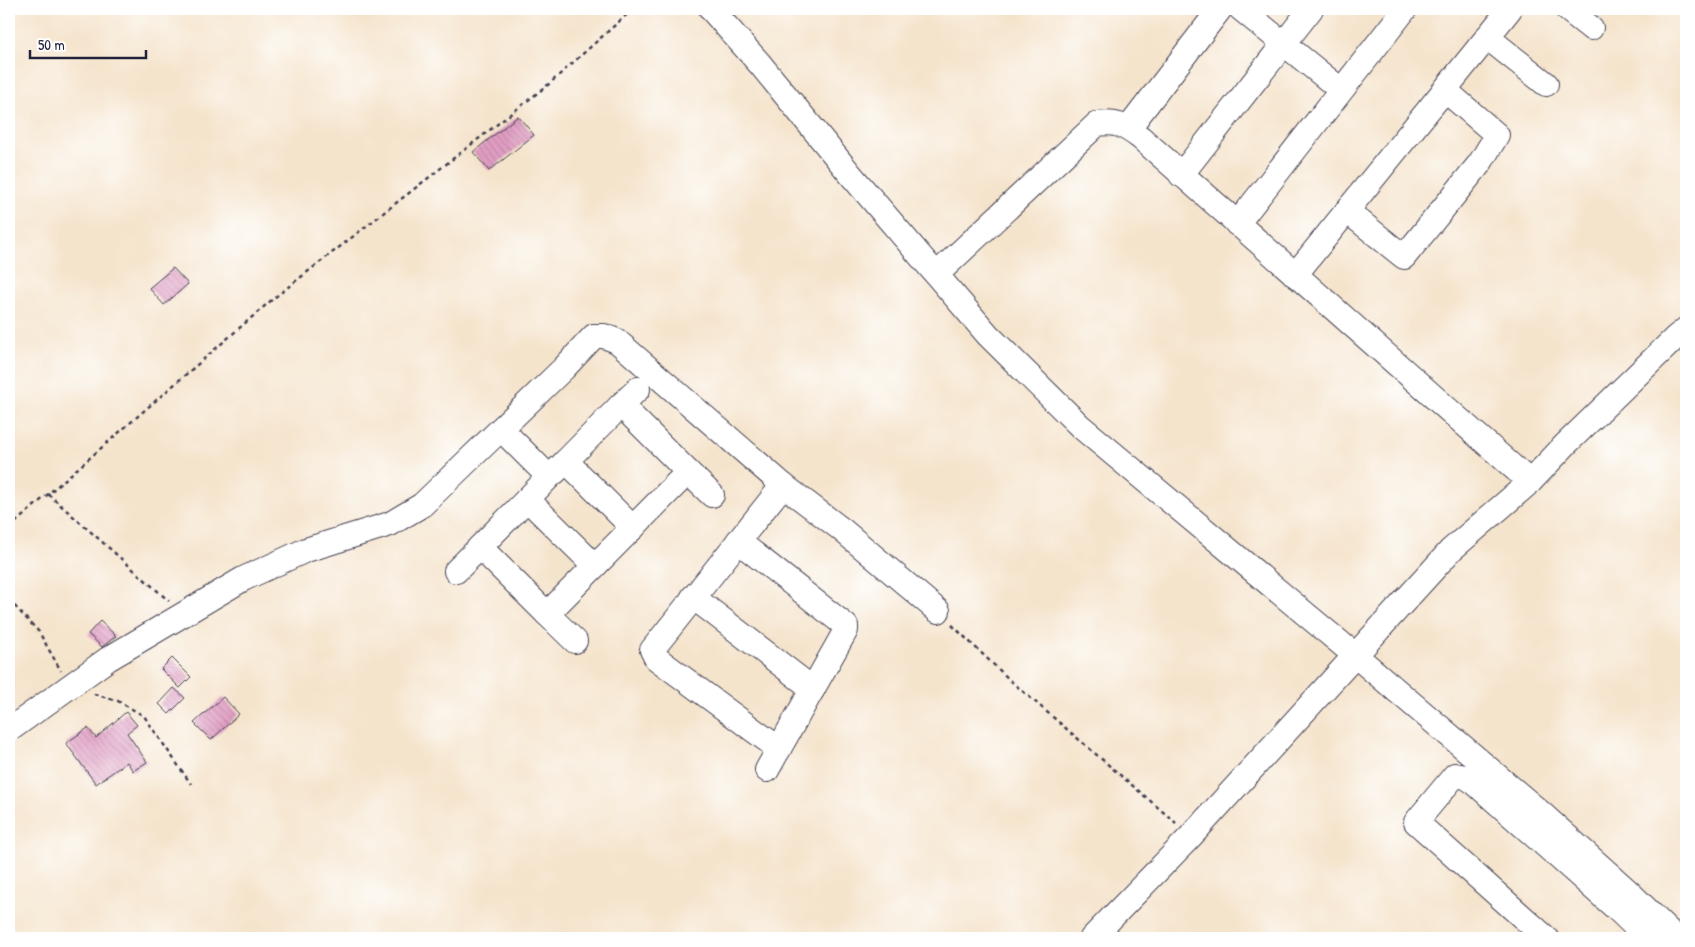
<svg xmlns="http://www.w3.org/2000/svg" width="1695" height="947" viewBox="0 0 1695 947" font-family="'Patrick Hand',sans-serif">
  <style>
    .building { fill: url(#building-back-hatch) }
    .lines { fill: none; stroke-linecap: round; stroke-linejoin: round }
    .minor-casing { stroke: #423f51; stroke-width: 26 }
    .path { stroke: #423f51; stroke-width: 2.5; stroke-dasharray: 4 4; stroke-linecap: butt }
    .minor { stroke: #fff; stroke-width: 24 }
  </style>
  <defs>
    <pattern id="building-back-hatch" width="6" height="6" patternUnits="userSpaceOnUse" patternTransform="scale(1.25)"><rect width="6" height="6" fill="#e29fc4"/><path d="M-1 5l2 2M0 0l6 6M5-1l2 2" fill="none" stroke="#b781a0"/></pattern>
  </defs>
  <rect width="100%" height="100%" fill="#fff"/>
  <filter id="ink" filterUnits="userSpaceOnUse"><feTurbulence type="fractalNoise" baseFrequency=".02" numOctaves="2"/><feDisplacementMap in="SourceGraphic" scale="10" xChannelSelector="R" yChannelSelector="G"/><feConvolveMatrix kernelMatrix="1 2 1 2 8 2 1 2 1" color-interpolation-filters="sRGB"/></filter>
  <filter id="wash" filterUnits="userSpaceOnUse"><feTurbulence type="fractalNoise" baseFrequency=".0096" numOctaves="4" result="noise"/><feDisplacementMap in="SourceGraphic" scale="20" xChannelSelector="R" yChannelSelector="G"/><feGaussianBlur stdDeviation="1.12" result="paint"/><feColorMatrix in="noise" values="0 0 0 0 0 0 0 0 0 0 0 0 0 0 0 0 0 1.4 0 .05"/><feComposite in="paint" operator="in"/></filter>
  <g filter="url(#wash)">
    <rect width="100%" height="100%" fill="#f5e4cc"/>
    <g id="blocks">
      <g class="building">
        <polygon points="518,116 534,135 489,171 473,152"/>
        <polygon points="173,268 188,284 164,305 149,288"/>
        <polygon points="100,621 116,636 102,647 88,634"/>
        <polygon points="172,658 191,677 180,688 161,669"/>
        <polygon points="174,688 185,698 169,714 159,704"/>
        <polygon points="223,697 239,714 211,740 194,723"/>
        <polygon points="126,712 137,725 127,733 147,762 133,771 127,762 96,784 66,743 88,728 96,738"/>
      </g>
    </g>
  </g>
  <g filter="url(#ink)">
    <use href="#blocks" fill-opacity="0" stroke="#423f51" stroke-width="1"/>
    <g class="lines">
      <defs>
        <g id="minor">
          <polyline points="711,9 760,64 851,175 988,335 1080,426 1356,656 1542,814 1631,894 1676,938"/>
          <polyline points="1241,9 1341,90"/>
          <polyline points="1567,9 1591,28"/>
          <polyline points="1487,37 1546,84"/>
          <polyline points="1128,129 1220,9"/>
          <polyline points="1181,175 1311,9"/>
          <polyline points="1347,211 1404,257 1480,163 1497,135 1445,90"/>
          <polyline points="1237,224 1405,9"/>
          <path d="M937,274L1097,124C1117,121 1125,126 1141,138L1530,482"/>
          <polyline points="1295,275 1510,9"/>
          <polyline points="621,405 638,389"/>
          <polyline points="501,429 549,477 480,547 547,614 688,472 621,405 566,461"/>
          <polyline points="555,472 566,461 633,528"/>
          <polyline points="688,472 712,495"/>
          <polyline points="527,499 595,566"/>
          <polyline points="738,541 846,626 846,630 767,770"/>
          <polyline points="456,571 480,547"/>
          <polyline points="693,597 813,689"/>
          <polyline points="547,614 575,641"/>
          <polyline points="9,730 108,659 243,579 306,550 390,524 422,505 564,368 594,336 604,336 617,341 783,485 841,529 938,611"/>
          <polyline points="779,749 656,658 652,650 783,485"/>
          <polyline points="1628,897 1618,910 1647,938"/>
          <polyline points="1092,938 1191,836 1451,550 1530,482 1566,444 1675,338 1686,329"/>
          <polyline points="1546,938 1416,822 1455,775 1466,777 1475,783 1618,910"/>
        </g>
      </defs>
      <use href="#minor" class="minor-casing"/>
      <g class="path">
        <polyline points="48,494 169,601"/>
        <polyline points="9,528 274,298 549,84 633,9"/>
        <polyline points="9,600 39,632 61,671"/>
        <polyline points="952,625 1012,682 1176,823"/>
        <polyline points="94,694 118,701 144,716 191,784"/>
      </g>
      <use href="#minor" class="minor"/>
    </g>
  </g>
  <rect width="1695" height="947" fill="none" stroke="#fff" stroke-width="30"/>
  <path d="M30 50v8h116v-8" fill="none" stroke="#22223b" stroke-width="2.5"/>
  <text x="38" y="50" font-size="15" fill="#22223b" stroke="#ffffff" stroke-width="4" paint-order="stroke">50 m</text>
</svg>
